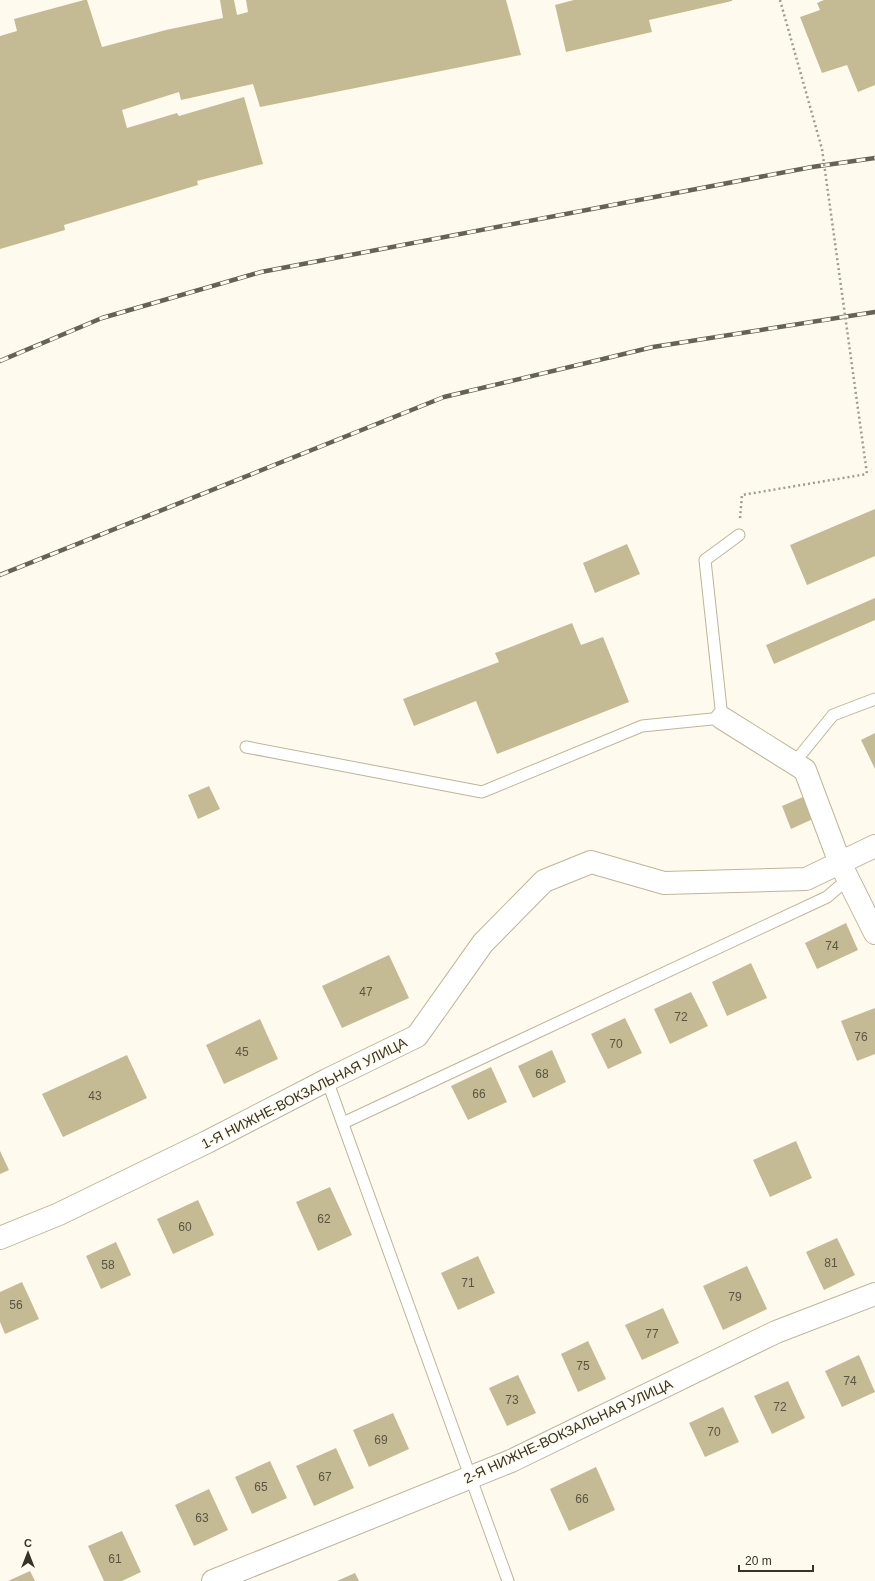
<svg xmlns="http://www.w3.org/2000/svg" width="875" height="1581" viewBox="0 0 875 1581" font-family="Helvetica,sans-serif">
  <style>
    .building { fill: #c4bb94 }
    .lines { fill: none; stroke-linecap: round; stroke-linejoin: round }
    .service-casing { stroke: #beb698; stroke-width: 13 }
    .minor-casing { stroke: #beb698; stroke-width: 24 }
    .path { stroke: #9f9c90; stroke-width: 2.5; stroke-dasharray: 2 3; stroke-linecap: butt }
    .service { stroke: #fff; stroke-width: 11 }
    .minor { stroke: #fff; stroke-width: 22 }
    .rail-casing { stroke: #656256; stroke-width: 4.5 }
    .rail { stroke: #fefbee; stroke-width: 3; stroke-dasharray: 9; stroke-linecap: butt }
    .path-bridge { stroke: #9f9c90; stroke-width: 2.5; stroke-dasharray: 2 3; stroke-linecap: butt }
    .labels { text-anchor: middle; dominant-baseline: central; stroke-width: 3.5; stroke-linejoin: round; paint-order: stroke }
    .number-label { font-size: 12px; fill: #5a5542 }
    .street-label { font-size: 14px; fill: #363327; stroke: #fefbee }
  </style>
  <rect width="100%" height="100%" fill="#fefbee"/>
  <g class="building">
    <polygon points="84,0 87,0 102,47 166,30 223,18 220,0 234,0 237,15 248,12 246,0 506,0 521,55 260,107 253,84 181,100 179,92 122,110 127,128 177,113 179,116 244,97 263,164 197,181 198,185 64,225 65,230 0,249 0,36 17,31 14,19"/>
    <polygon points="574,0 732,0 732,1 649,20 652,32 566,52 555,5"/>
    <polygon points="824,0 875,0 875,85 858,92 847,65 822,73 800,17 820,10 817,3"/>
    <polygon points="875,509 875,556 807,585 790,545"/>
    <polygon points="627,544 640,574 595,593 583,563"/>
    <polygon points="875,598 875,620 774,664 766,645"/>
    <polygon points="572,623 581,645 603,637 629,702 497,754 476,701 414,726 403,699 499,662 495,653"/>
    <polygon points="875,733 875,769 861,740"/>
    <polygon points="209,786 220,809 198,819 188,795"/>
    <polygon points="803,797 813,819 791,829 782,806"/>
    <polygon points="846,923 858,950 817,969 805,943"/>
    <polygon points="389,955 409,998 342,1028 322,986"/>
    <polygon points="751,963 767,998 727,1016 712,982"/>
    <polygon points="691,992 708,1026 670,1044 654,1009"/>
    <polygon points="875,1008 875,1054 857,1061 841,1021"/>
    <polygon points="625,1018 642,1053 608,1069 591,1034"/>
    <polygon points="260,1019 278,1059 224,1084 206,1045"/>
    <polygon points="552,1050 566,1082 533,1098 518,1066"/>
    <polygon points="127,1055 147,1098 63,1137 42,1094"/>
    <polygon points="491,1067 507,1102 468,1120 451,1086"/>
    <polygon points="796,1141 812,1178 770,1197 753,1160"/>
    <polygon points="0,1151 9,1170 0,1174"/>
    <polygon points="330,1187 352,1235 318,1251 296,1202"/>
    <polygon points="198,1200 214,1235 173,1254 157,1219"/>
    <polygon points="837,1238 855,1275 824,1290 806,1252"/>
    <polygon points="116,1242 131,1275 101,1289 86,1256"/>
    <polygon points="478,1256 495,1293 458,1310 441,1273"/>
    <polygon points="747,1266 767,1309 723,1330 703,1286"/>
    <polygon points="22,1282 39,1319 5,1334 0,1322 0,1292"/>
    <polygon points="663,1308 679,1343 642,1360 625,1325"/>
    <polygon points="588,1341 606,1379 578,1392 561,1354"/>
    <polygon points="859,1355 875,1392 842,1407 825,1371"/>
    <polygon points="518,1375 536,1413 507,1426 489,1388"/>
    <polygon points="788,1381 805,1418 772,1434 754,1396"/>
    <polygon points="723,1407 739,1442 705,1457 689,1423"/>
    <polygon points="393,1413 409,1449 369,1467 353,1430"/>
    <polygon points="336,1448 354,1488 314,1506 296,1466"/>
    <polygon points="270,1461 287,1498 252,1514 235,1477"/>
    <polygon points="596,1467 615,1510 569,1531 550,1489"/>
    <polygon points="209,1489 228,1530 194,1546 175,1505"/>
    <polygon points="122,1531 141,1572 122,1581 104,1581 88,1546"/>
    <polygon points="30,1571 35,1581 8,1581"/>
    <polygon points="355,1573 359,1581 337,1581"/>
  </g>
  <g class="lines">
    <defs>
      <g id="service">
        <polyline points="246,747 482,792 642,726 722,718 705,560 739,535"/>
        <polyline points="794,763 833,715 875,699"/>
        <polyline points="327,1080 508,1581"/>
        <polyline points="343,1123 827,897 848,879"/>
      </g>
      <g id="minor">
        <polyline points="722,718 805,770 840,863 875,933"/>
        <polyline points="0,1238 59,1214 207,1142 327,1080 417,1036 483,943 544,881 591,862 664,883 806,879 875,846"/>
        <polyline points="213,1581 511,1461 776,1332 875,1294"/>
      </g>
    </defs>
    <use href="#service" class="service-casing"/>
    <use href="#minor" class="minor-casing"/>
    <polyline class="path" points="740,518 742,495 867,474"/>
    <use href="#service" class="service"/>
    <use href="#minor" class="minor"/>
    <defs>
      <g id="rail">
        <polyline points="0,361 102,318 261,272 812,167 875,158"/>
        <polyline points="0,575 444,397 653,347 875,312"/>
      </g>
    </defs>
    <use href="#rail" class="rail-casing"/>
    <use href="#rail" class="rail"/>
    <polyline class="path-bridge" points="780,0 822,149 867,474"/>
  </g>
  <g class="labels">
    <g class="number-label">
      <text x="832" y="946">74</text>
      <text x="366" y="992">47</text>
      <text x="681" y="1017">72</text>
      <text x="861" y="1037">76</text>
      <text x="616" y="1044">70</text>
      <text x="242" y="1052">45</text>
      <text x="542" y="1074">68</text>
      <text x="479" y="1094">66</text>
      <text x="95" y="1096">43</text>
      <text x="324" y="1219">62</text>
      <text x="185" y="1227">60</text>
      <text x="831" y="1263">81</text>
      <text x="108" y="1265">58</text>
      <text x="468" y="1283">71</text>
      <text x="735" y="1297">79</text>
      <text x="16" y="1305">56</text>
      <text x="652" y="1334">77</text>
      <text x="583" y="1366">75</text>
      <text x="850" y="1381">74</text>
      <text x="512" y="1400">73</text>
      <text x="780" y="1407">72</text>
      <text x="714" y="1432">70</text>
      <text x="381" y="1440">69</text>
      <text x="325" y="1477">67</text>
      <text x="261" y="1487">65</text>
      <text x="582" y="1499">66</text>
      <text x="202" y="1518">63</text>
      <text x="115" y="1559">61</text>
    </g>
    <g class="street-label">
      <text transform="translate(304 1093) rotate(-27)">1-Я НИЖНЕ-ВОКЗАЛЬНАЯ УЛИЦА</text>
      <text transform="translate(568 1431) rotate(-25)">2-Я НИЖНЕ-ВОКЗАЛЬНАЯ УЛИЦА</text>
    </g>
  </g>
  <g transform="translate(28 1553)" stroke="#fefbee" stroke-width="3" paint-order="stroke">
  <path d="M0-3L7 15L0 10L-7 15Z" fill="#363327"/>
  <text y="-6" font-size="11" font-weight="bold" text-anchor="middle" fill="#363327">С</text>
  </g>
  <path d="M739 1565v6h74v-6" fill="none" stroke="#363327" stroke-width="2"/>
  <text x="745" y="1565" font-size="12" fill="#363327" stroke="#fefbee" stroke-width="3" paint-order="stroke">20 m</text>
</svg>
